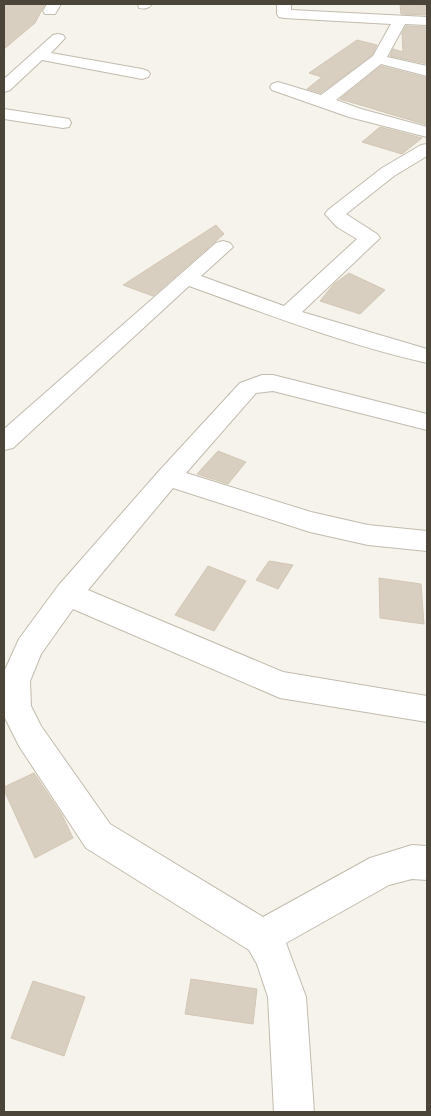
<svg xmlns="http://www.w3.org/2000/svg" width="431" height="1116" viewBox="0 0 431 1116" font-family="'Space Grotesk',sans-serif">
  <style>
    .building { fill: #d8cfc1; stroke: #d3c7b4 }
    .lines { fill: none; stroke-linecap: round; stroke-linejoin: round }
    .minor-casing { stroke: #c2bbae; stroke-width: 2 }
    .minor { fill: #fff; fill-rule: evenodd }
  </style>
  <rect width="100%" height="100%" fill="#f6f3ec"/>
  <g class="building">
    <polygon points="4,4 45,4 35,23 4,49"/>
    <polygon points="400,4 427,5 427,15 401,14"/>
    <polygon points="406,26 427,27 427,64 390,56 393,49 403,52 402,33"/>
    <polygon points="357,40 377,45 372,55 321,93 307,89 322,77 309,73"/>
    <polygon points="381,66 427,78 427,125 340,99"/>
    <polygon points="380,127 422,138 402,154 362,142"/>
    <polygon points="216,225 224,234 153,296 123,285"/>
    <polygon points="349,273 385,290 360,314 320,301 334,284"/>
    <polygon points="218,451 246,462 228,484 197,474"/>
    <polygon points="269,561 293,565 278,589 256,580"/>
    <polygon points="208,566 246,581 214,631 175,615"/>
    <polygon points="379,578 421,584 424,624 380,618"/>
    <polygon points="34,773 62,815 73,838 35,858 4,790 4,787"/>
    <polygon points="191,979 257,989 253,1024 185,1014"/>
    <polygon points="33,981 85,997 64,1056 11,1038"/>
  </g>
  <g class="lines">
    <defs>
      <g id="minor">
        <polygon points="47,4 61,4 55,14 45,14 43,11"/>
        <path d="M138,4H152C148,9 145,9 139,8Z"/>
        <polygon points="277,4 291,4 291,10 427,17 427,25 405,24 387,57 427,66 427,76 381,64 336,100 361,109 427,127 427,137 349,117 272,90 270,87 272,84 278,82 321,95 373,56 391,24 284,18 279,17 277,14"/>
        <polygon points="58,34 63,35 65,38 51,53 142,69 148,71 150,74 148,77 142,79 42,60 10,90 4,92 4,79 53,35"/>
        <polygon points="4,109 63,118 69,119 71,123 69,127 63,128 4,119"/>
        <path d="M427,144V156L394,176L346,214L377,234L380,238L302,312L427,349V363C346,345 267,314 189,286L13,448L4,450V429L216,243L223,241L230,243L233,247L201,276L284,306L357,239L337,227L325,214L328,210L382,168L421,145Z"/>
        <polygon points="262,375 273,375 427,414 427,430 273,391 256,393 186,473 311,512 368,525 427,531 427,551 368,545 310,532 173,488 88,590 283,672 427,696 427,722 280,698 73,609 41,654 30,681 31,706 41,726 110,824 263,917 370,858 412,845 427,846 427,880 412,879 389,885 286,943 306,997 314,1112 274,1112 268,997 257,964 249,950 86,848 19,746 4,716 4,672 19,639 58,586 159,471 240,383"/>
      </g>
    </defs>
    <use href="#minor" class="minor-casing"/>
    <use href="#minor" class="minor"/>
  </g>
  <rect width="431" height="1116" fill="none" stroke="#4b4439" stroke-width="10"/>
</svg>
